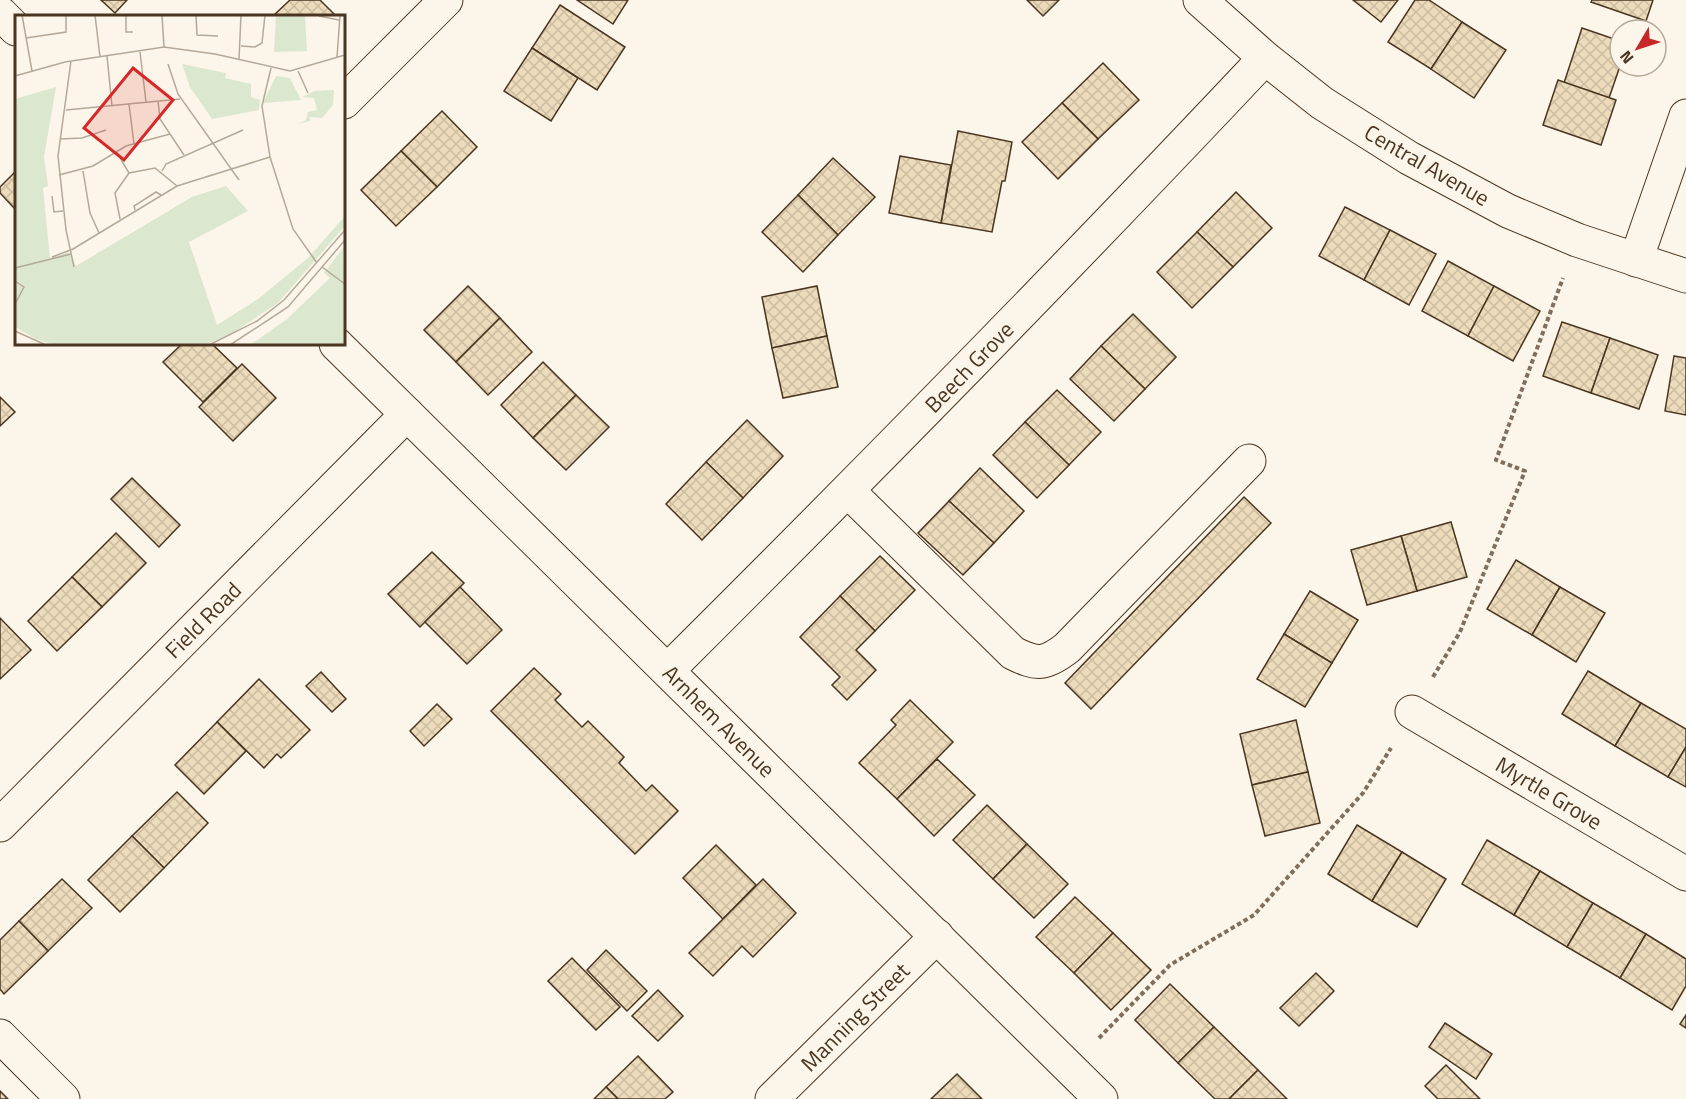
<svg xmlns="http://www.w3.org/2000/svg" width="1686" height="1099" viewBox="0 0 1686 1099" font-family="'Titillium Web',sans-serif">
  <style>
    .building { fill: url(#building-cross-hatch); stroke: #4a3520; stroke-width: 1.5 }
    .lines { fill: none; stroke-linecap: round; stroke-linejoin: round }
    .minor-casing { stroke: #4a3520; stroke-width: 35 }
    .path { stroke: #7f6f5c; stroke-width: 4; stroke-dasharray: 4.5 3; stroke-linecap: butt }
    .minor { stroke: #fbf6e9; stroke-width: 33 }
    .labels { text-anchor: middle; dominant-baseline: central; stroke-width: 4.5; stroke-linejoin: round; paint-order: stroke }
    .street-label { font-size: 22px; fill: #4a3520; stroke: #fbf6e9 }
    .inset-road { fill: none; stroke: #b4a999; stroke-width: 1.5 }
    .view { fill: #d62828; fill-opacity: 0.15; stroke: #d62828; stroke-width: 3 }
    .inset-edge { fill: none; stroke: #4a3520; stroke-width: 3 }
  </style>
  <defs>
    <pattern id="building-cross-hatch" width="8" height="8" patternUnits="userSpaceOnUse" patternTransform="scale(1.5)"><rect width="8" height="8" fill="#ecdcbc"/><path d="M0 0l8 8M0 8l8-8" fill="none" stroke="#ccbda1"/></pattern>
  </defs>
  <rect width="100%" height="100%" fill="#fbf6e9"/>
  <g class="building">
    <polygon points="101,0 127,0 115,13"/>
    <polygon points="290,0 320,0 336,16 273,16"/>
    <polygon points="577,0 628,0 613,24"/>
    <polygon points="1027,0 1059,0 1043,16"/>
    <polygon points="1353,0 1398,0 1381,22"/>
    <polygon points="1415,0 1429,0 1462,22 1431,69 1388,42"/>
    <polygon points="1592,0 1653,0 1646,21 1591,2"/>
    <polygon points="560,5 625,47 597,90 532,48"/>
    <polygon points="1462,22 1506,50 1474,98 1431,69"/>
    <polygon points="1582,28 1620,41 1620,66 1609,98 1564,83"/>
    <polygon points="532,48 578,78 551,121 504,91"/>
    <polygon points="1103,63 1139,100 1098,139 1062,103"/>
    <polygon points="1558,80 1616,100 1601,145 1543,125"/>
    <polygon points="1062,103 1098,139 1058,179 1022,142"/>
    <polygon points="442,111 477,147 437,187 401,151"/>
    <polygon points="958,131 1012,142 1005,181 1002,181 992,232 941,223"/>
    <polygon points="401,151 437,187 396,226 361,190"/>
    <polygon points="900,156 951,165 941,223 889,213"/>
    <polygon points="833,158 875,197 838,235 798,195"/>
    <polygon points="16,171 16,210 0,193 0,187"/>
    <polygon points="1236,192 1272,228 1233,267 1197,232"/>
    <polygon points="798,195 838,235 803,272 762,232"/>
    <polygon points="1345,207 1390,230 1364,280 1319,256"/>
    <polygon points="1390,230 1436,254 1409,305 1364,280"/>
    <polygon points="1197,232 1233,267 1192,308 1157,272"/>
    <polygon points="1448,261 1494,286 1468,336 1422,311"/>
    <polygon points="468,286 500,318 456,362 424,330"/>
    <polygon points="817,286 827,336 772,348 762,297"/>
    <polygon points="1494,286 1540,311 1513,361 1468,336"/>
    <polygon points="1133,314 1176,357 1145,389 1101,346"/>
    <polygon points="500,318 532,352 488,395 456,362"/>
    <polygon points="1562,322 1610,338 1591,393 1543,376"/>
    <polygon points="827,336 838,387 783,398 772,348"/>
    <polygon points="1610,338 1658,355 1639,409 1591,393"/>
    <polygon points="182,344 212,344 237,368 203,402 163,362"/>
    <polygon points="1101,346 1145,389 1114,421 1070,379"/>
    <polygon points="1674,356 1686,358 1686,415 1665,411"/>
    <polygon points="543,362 576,395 533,438 501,405"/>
    <polygon points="242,364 276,398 233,441 199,407"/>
    <polygon points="1057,390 1101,432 1069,465 1025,422"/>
    <polygon points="576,395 609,427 566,470 533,438"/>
    <polygon points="0,397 15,412 0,426"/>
    <polygon points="747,420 783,456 743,498 706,462"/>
    <polygon points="1025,422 1069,465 1037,498 993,455"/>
    <polygon points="706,462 743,498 702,540 666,504"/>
    <polygon points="980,468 1024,511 994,543 949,501"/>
    <polygon points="132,478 180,525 159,547 111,499"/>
    <polygon points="1244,497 1271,523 1091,709 1065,683"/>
    <polygon points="949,501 994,543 963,575 918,533"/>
    <polygon points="1451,522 1467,577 1417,591 1401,536"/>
    <polygon points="116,533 146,563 102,607 72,577"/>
    <polygon points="1401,536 1417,591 1367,605 1351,550"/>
    <polygon points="432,552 464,583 420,627 388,594"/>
    <polygon points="880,556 915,590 875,631 840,596"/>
    <polygon points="1516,560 1560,587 1532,635 1487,609"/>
    <polygon points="72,577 102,607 57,651 28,621"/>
    <polygon points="460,587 502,630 467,664 425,622"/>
    <polygon points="1560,587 1605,613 1576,662 1532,635"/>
    <polygon points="1310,591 1358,620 1332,663 1284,634"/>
    <polygon points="840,596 875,631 856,650 876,670 847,700 832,685 840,677 800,637"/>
    <polygon points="0,618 31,650 0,679"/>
    <polygon points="1284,634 1332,663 1305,707 1257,679"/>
    <polygon points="534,668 561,694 555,700 582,727 588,721 624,757 619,763 646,791 652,785 678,811 635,854 491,711"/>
    <polygon points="1588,671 1641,703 1615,746 1562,714"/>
    <polygon points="321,672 346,699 332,712 306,686"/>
    <polygon points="259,679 310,730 281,758 277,754 264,768 217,722"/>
    <polygon points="910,700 953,742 897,799 859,763 896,725 891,720"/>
    <polygon points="1641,703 1686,729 1686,747 1668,777 1615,746"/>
    <polygon points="437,704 452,719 424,746 410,731"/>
    <polygon points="1296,720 1308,772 1252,785 1240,734"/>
    <polygon points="217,722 246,751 204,794 175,765"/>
    <polygon points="1686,747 1686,787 1668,777"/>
    <polygon points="937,759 975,795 934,836 897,799"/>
    <polygon points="1308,772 1320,823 1265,836 1252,785"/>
    <polygon points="177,792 208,823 164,868 132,836"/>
    <polygon points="987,805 1027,844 993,879 953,840"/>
    <polygon points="1357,825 1402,852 1372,901 1328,874"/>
    <polygon points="132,836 164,868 120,912 88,880"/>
    <polygon points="1487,840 1540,871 1514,915 1462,884"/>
    <polygon points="1027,844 1068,884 1034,918 993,879"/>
    <polygon points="716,845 756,885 723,919 683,878"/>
    <polygon points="1402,852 1446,879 1417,927 1372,901"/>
    <polygon points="1540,871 1593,903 1567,947 1514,915"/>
    <polygon points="62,879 92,908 48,951 19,921"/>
    <polygon points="763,879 796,913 753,957 742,946 713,976 689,953"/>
    <polygon points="1075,897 1113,933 1074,973 1036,937"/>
    <polygon points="1593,903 1646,934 1620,978 1567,947"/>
    <polygon points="19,921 48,951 4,994 0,989 0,940"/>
    <polygon points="1113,933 1151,970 1111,1010 1074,973"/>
    <polygon points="1646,934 1686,959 1686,986 1672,1010 1620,978"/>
    <polygon points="606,950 647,991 627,1011 587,970"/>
    <polygon points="572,958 620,1007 596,1030 548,981"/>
    <polygon points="1316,973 1334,991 1299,1026 1280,1008"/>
    <polygon points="1170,984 1214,1027 1178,1063 1135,1020"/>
    <polygon points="658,990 683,1016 658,1041 632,1016"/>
    <polygon points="1686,1015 1686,1028 1680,1024"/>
    <polygon points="1445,1023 1492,1054 1476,1079 1429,1047"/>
    <polygon points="1214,1027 1258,1070 1229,1099 1215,1099 1178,1063"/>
    <polygon points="638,1056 673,1092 665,1099 618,1099 606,1087"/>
    <polygon points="1446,1065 1480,1099 1438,1099 1425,1086"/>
    <polygon points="1258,1070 1287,1099 1229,1099"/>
    <polygon points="957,1074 982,1099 931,1099"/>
    <polygon points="606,1087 618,1099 594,1099"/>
    <polygon points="0,1091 8,1099 0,1099"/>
  </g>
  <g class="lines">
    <defs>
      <g id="minor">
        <polyline points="1200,0 1265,58 1322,103 1409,158 1508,211 1577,240 1686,276"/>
        <polyline points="0,13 16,29"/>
        <polyline points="344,102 446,0"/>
        <polyline points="1636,260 1686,116"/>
        <polyline points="336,344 1101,1099"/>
        <path d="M848,491L1013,653C1037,665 1045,665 1067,648L1249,461"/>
        <path d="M668,670C870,469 1069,266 1265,58"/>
        <polyline points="1412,712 1686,874"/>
        <polyline points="0,825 407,414"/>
        <polyline points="0,1036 63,1099"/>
        <polyline points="772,1099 937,936"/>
      </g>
    </defs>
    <use href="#minor" class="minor-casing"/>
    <g class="path">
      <polyline points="1433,677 1460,632 1525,471 1496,460 1563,278"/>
      <polyline points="1099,1038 1170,965 1254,915 1363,793 1391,748"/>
    </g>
    <use href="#minor" class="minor"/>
  </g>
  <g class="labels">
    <g class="street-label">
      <text transform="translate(1427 165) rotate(30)">Central Avenue</text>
      <text transform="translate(969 367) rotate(-46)">Beech Grove</text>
      <text transform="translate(203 620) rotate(-45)">Field Road</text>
      <text transform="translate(719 721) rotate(45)">Arnhem Avenue</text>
      <text transform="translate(1549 793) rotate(31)">Myrtle Grove</text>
      <text transform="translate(855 1017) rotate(-45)">Manning Street</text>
    </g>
  </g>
  <g transform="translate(15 15)">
    <rect width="330" height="330" fill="#fbf6e9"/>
    <path d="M261,0H290L292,36L259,37ZM41,72L29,142L33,171L28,173L35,243L54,237L61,251L177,182L211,171L233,196L174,227L202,310L243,284L293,243L330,201V211L263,288L216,319L189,330H39L21,324L0,312V84ZM330,230V330H235L272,304L315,263L309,258Z" fill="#dce7d0"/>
    <path d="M319,75L318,90L307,103L295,102V106L282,109L291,105L293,97L302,95L299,83L287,82L299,76Z" fill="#dce7d0"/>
    <path d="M261,61L275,63L286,85L248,88Z" fill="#dce7d0"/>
    <path d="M167,49L211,58L210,63L236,69V82L245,85L244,95L197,104L175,72Z" fill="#dce7d0"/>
    <path class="inset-road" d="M7,0L17,56M80,0L85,42M111,0V17H118M147,0L149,32M181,0L182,20L203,21M304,1L324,5M11,23L51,17V0M226,31L240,32L247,28L250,0M125,37L131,87M92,41L97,91M322,42L325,0M224,44L226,0M56,46L43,141L51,215L59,252M153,49L163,79L224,165M256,53L247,91L255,142L278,214L302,248M283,56L293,78M0,61L50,47L149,32L200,39L275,56L330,40M143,86L145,104L169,140M114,89L119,129M51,95L165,84M45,124L67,123L91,115M101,136L114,158M68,156L75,198L84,218M147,156L151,149L228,115M44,160L78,151L111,131L155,119M37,181L39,197L48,196M120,195L119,191L141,177L146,180M105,204L100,178L114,158L140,153L162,171M37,242L58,234L162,171L255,142M307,252L330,269M0,253L56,239M0,266L9,272L0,289M0,316L31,330M194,330L242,306L269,285L330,215M215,330L273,292L330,225"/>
    <path class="view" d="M118,53L158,85L109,145L69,113Z"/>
    <rect width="330" height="330" class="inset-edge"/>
  </g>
  <g transform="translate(1638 48) rotate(231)"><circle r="28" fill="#fbf6e9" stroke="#b4a999" stroke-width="1.5"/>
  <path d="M0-4.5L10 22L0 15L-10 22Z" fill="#c62828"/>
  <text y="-9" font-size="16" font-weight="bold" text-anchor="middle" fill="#4a3520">N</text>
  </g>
</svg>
